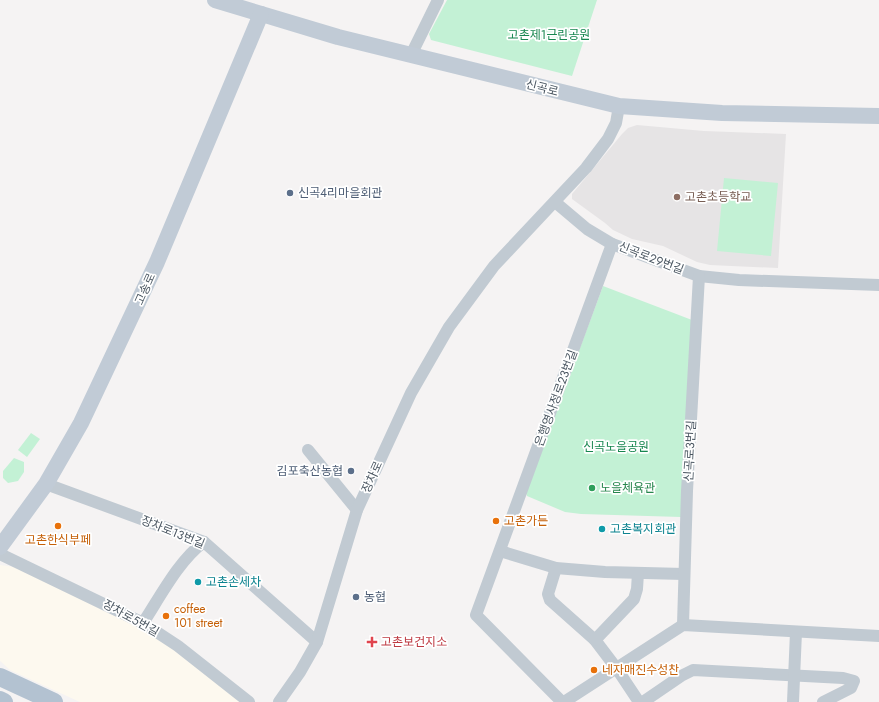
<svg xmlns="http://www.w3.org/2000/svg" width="879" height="702" viewBox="0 0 879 702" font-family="Jost,'Noto Sans KR',sans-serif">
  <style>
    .commercial { fill: #fdf9ef }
    .education { fill: #e6e4e5 }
    .green { fill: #c3f1d5 }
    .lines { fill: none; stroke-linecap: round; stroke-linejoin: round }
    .street { stroke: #c1cad2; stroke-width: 12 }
    .secondary { stroke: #c1cbd6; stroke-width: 16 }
    .primary { stroke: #b3c2d1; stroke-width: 18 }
    .service-dot { fill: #5c6f8a; stroke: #fff; stroke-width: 1.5 }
    .education-dot { fill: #8d6e63; stroke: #fff; stroke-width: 1.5 }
    .leisure-dot { fill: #2e9e5b; stroke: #fff; stroke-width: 1.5 }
    .food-dot { fill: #e8710a; stroke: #fff; stroke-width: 1.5 }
    .culture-dot { fill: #0f9aa8; stroke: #fff; stroke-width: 1.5 }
    .health-dot { fill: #e0444e; stroke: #fff; stroke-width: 1.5 }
    .labels { text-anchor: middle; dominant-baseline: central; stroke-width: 3.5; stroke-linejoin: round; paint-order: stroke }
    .park-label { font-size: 12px; fill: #17864f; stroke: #fff }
    .street-label { font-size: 12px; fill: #4a5661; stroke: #fff }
    .service-label { font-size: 12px; fill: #4e5e75; stroke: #fff; text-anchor: start }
    .education-label { font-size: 12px; fill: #785e54; stroke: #fff; text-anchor: start }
    .leisure-label { font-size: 12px; fill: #27864d; stroke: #fff; text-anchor: start }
    .food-label { font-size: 12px; fill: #c56008; stroke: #fff; text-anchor: start }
    .culture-label { font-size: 12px; fill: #0d838f; stroke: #fff; text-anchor: start }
    .health-label { font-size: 12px; fill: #be3a42; stroke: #fff; text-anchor: start }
  </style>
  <rect width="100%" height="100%" fill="#f5f3f3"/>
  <polygon class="commercial" points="0,565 15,567 139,626 166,644 241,702 80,702 10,670 0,661"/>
  <polygon class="education" points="637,125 704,131 786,134 778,268 710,265 697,262 663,246 632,239 613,230 605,223 572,199 572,194 622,134 628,128"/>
  <g class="green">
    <polygon points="447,0 597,0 572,76 431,40 429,34"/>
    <polygon points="724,178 778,183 771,256 717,251"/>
    <polygon points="603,286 692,320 681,517 581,514 565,512 527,496 526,493"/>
    <polygon points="31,433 40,439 27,457 18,450"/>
    <polygon points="14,458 24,462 24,472 18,481 8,483 3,478 3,471"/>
  </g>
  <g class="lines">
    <g class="street">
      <polyline points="411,55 438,0"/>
      <polyline points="555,202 587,229 612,244 699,276 739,280 879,285"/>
      <polyline points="308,450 357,510"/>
      <polyline points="46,484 204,542 317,642"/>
      <polyline points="500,551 556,568 605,572 684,574"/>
      <polyline points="0,554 143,623 178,646 249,702"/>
      <polyline points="556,568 548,594 550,600 595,640 617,669 639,702"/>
      <path d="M143,623C160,597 179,560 204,542"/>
      <polyline points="683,625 687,491 699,276"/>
      <polyline points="595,640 634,599 637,589 638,573"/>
      <polyline points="279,702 300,672 317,642 357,510 411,393 449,327 494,266 586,168 608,139 616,123 619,106"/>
      <polyline points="562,702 476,615 612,244"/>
      <polyline points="564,702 683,625 879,636"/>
      <polyline points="643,702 681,676 693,670 843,678 854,681 851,688 823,702"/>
      <polyline points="793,702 796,632"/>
    </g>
    <g class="secondary">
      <polyline points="215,0 338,37 619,106 722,113 879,116"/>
      <polyline points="0,547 46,484 81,423 157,262 261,14"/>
    </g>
    <g class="primary">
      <polyline points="0,677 54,702"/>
      <polyline points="0,700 4,702"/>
    </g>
  </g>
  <g class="service-dot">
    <circle cx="290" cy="193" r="4"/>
    <circle cx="351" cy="471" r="4"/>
    <circle cx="356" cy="597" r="4"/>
  </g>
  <circle class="education-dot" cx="677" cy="197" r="4"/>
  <circle class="leisure-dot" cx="592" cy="488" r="4"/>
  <g class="food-dot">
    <circle cx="496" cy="521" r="4"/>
    <circle cx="58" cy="526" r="4"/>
    <circle cx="166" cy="616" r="4"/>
    <circle cx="594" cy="670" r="4"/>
  </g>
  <g class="culture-dot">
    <circle cx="602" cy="529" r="4"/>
    <circle cx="198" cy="582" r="4"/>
  </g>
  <path class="health-dot" d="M370 636h4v4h4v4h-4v4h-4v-4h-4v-4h4z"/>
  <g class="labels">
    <g class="park-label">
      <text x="549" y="35">고촌제1근린공원</text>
      <text x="616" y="447">신곡노을공원</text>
    </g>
    <g class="street-label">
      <text transform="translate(542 88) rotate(14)">신곡로</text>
      <text transform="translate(651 258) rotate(21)">신곡로29번길</text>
      <text transform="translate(145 289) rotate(-66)">고송로</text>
      <text transform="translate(556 398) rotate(-70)">은행영사정로23번길</text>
      <text transform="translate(690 451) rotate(-87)">신곡로3번길</text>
      <text transform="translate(372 477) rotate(-66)">장차로</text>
      <text transform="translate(173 532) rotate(22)">장차로13번길</text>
      <text transform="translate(131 618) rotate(29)">장차로5번길</text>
    </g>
    <g class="service-label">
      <text x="298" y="193">신곡4리마을회관</text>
      <text x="343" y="471" text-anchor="end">김포축산농협</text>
      <text x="364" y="597">농협</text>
    </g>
    <g class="education-label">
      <text x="685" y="197">고촌초등학교</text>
    </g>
    <g class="leisure-label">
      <text x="600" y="488">노을체육관</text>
    </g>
    <g class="food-label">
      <text x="504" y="521">고촌가든</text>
      <text x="58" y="540" text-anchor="middle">고촌한식부페</text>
      <text x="174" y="609">coffee<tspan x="174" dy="14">101 street</tspan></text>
      <text x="602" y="670">네자매진수성찬</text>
    </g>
    <g class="culture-label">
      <text x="610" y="529">고촌복지회관</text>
      <text x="206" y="582">고촌손세차</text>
    </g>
    <g class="health-label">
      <text x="381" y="642">고촌보건지소</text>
    </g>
  </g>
</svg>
